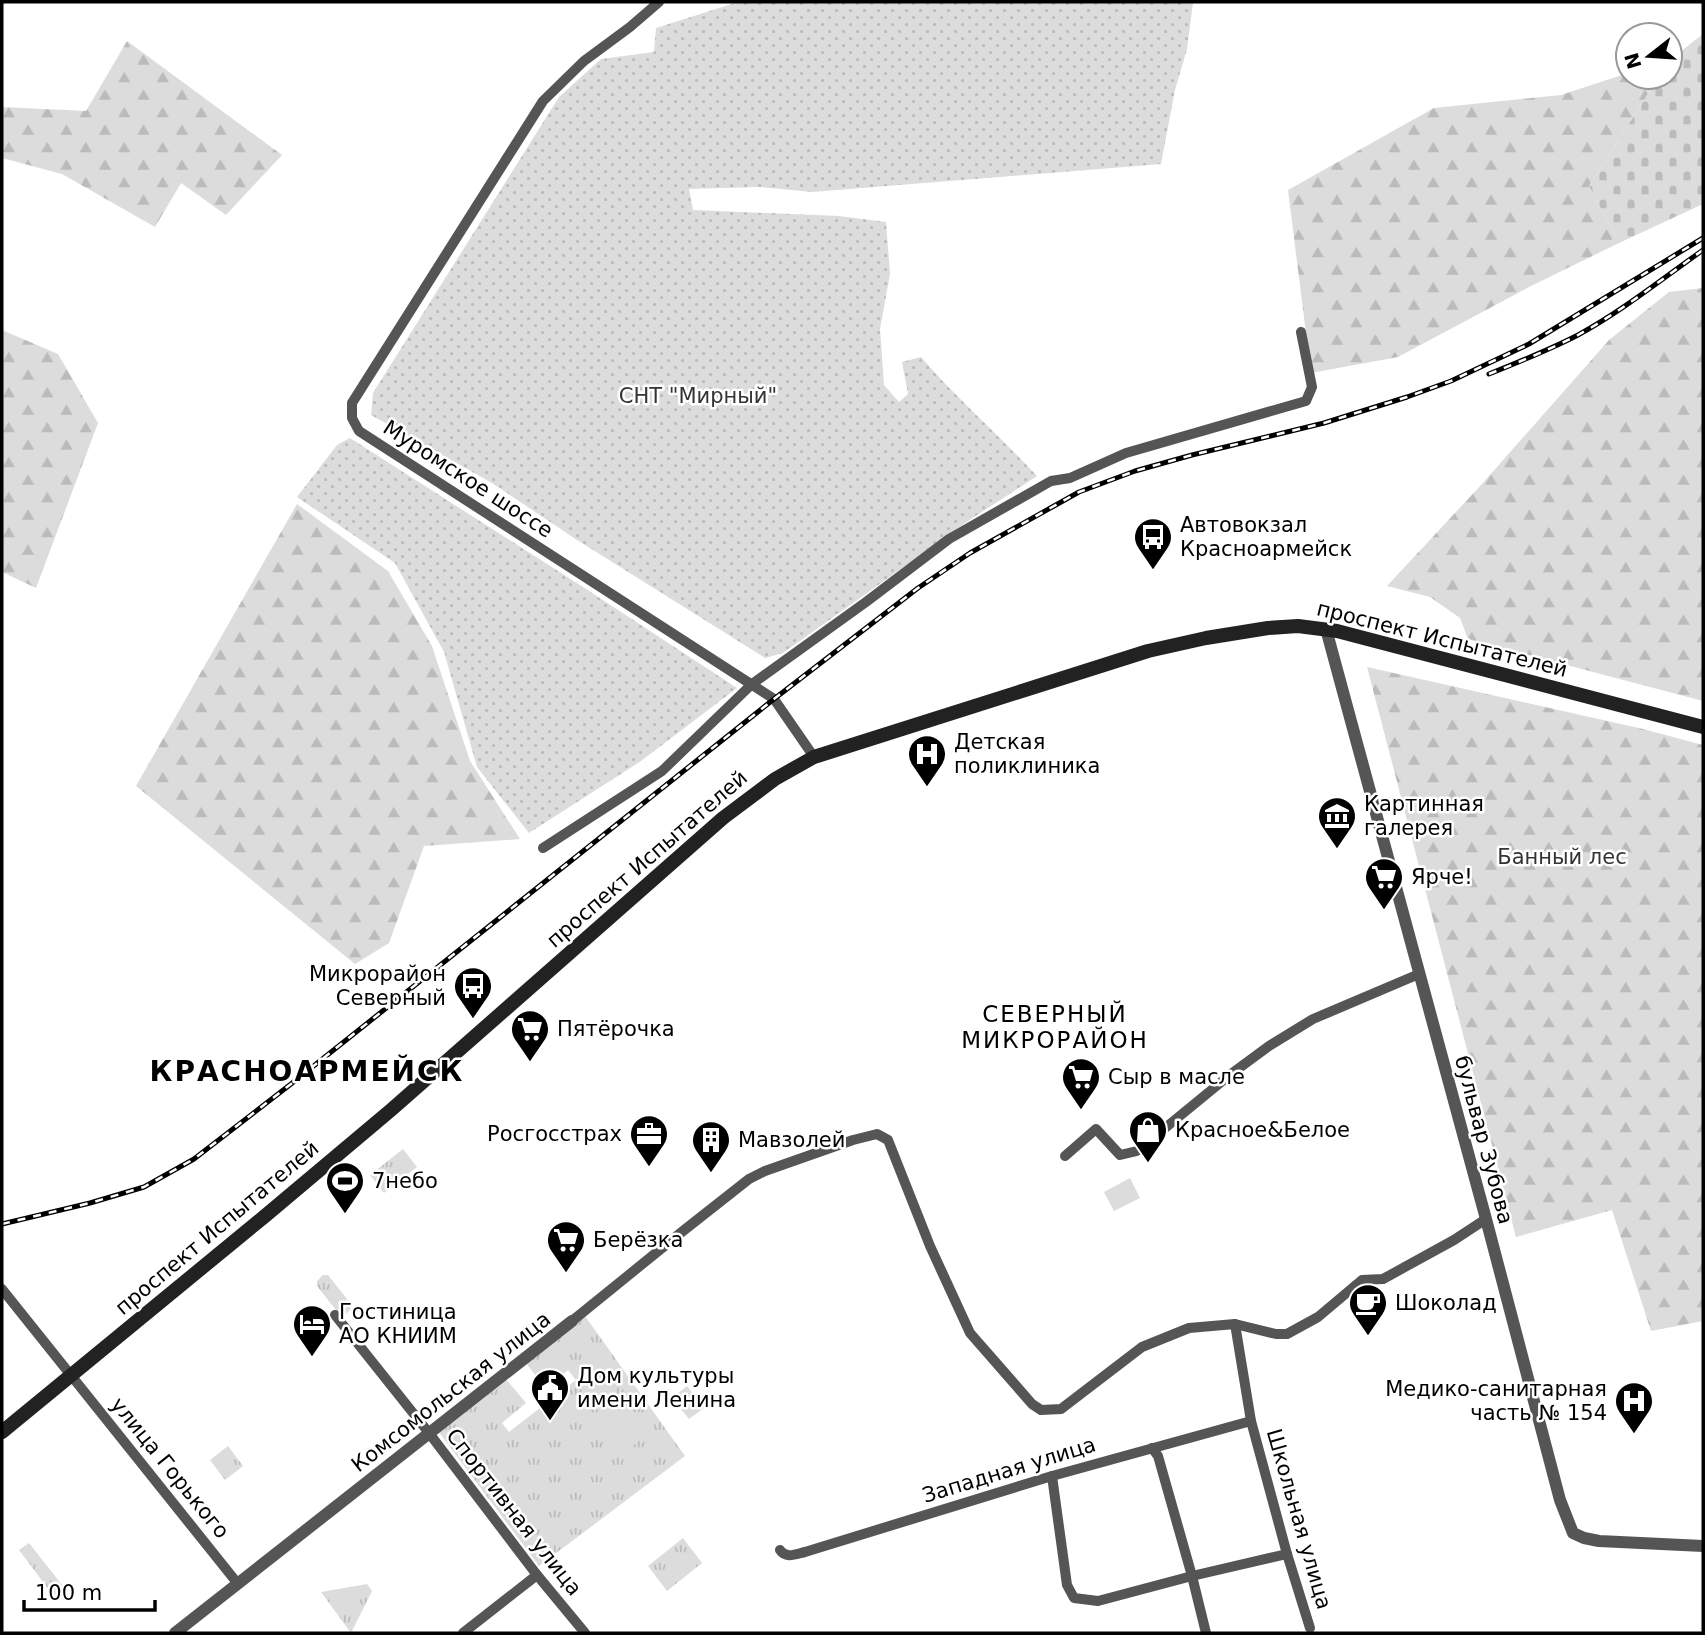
<svg xmlns="http://www.w3.org/2000/svg" width="1705" height="1635" viewBox="0 0 1705 1635" font-family="'DejaVu Sans',sans-serif">
  <style>
    .grass { fill: url(#grass-tufts) }
    .forest { fill: url(#forest-firs) }
    .cemetery { fill: url(#cemetery-stones) }
    .garden { fill: url(#garden-dots) }
    .pitch { fill: #dcdcdc }
    .lines { fill: none; stroke-linecap: round; stroke-linejoin: round }
    .minor { stroke: #555; stroke-width: 10 }
    .tertiary { stroke: #555; stroke-width: 12 }
    .secondary { stroke: #222; stroke-width: 14 }
    .rail-casing { stroke: #000; stroke-width: 5 }
    .rail { stroke: #fff; stroke-width: 2.5; stroke-dasharray: 8; stroke-linecap: butt }
    .labels { text-anchor: middle; dominant-baseline: central; stroke-width: 5; stroke-linejoin: round; paint-order: stroke }
    .park-label { font-size: 21px; fill: #333; stroke: #fff }
    .street-label { font-size: 21px; fill: #000; stroke: #fff }
    .poi-label { font-size: 21px; fill: #000; stroke: #fff; text-anchor: start }
    .neighbourhood-label { font-size: 23px; letter-spacing: 2px; fill: #000; stroke: #fff }
    .district-label { font-size: 28px; font-weight: bold; letter-spacing: 2px; fill: #000; stroke: #fff }
  </style>
  <defs>
    <pattern id="grass-tufts" width="24" height="20" patternUnits="userSpaceOnUse" patternTransform="scale(1.75)"><rect width="24" height="20" fill="#dcdcdc"/><path d="M3 7l-1-3M5 7V3M7 7l1-3M15 17l-1-3M17 17v-4M19 17l1-3" fill="none" stroke="#bbb"/></pattern>
    <pattern id="forest-firs" width="22" height="20" patternUnits="userSpaceOnUse" patternTransform="scale(1.75)"><rect width="22" height="20" fill="#dcdcdc"/><path d="M5 1l3.5 6h-7zM16 11l3.5 6h-7z" fill="#bbb"/></pattern>
    <pattern id="cemetery-stones" width="16" height="16" patternUnits="userSpaceOnUse" patternTransform="scale(1.75)"><rect width="16" height="16" fill="#dcdcdc"/><path d="M2 7V4a2 2 0 0 1 4 0v3zM10 15v-3a2 2 0 0 1 4 0v3z" fill="#bbb"/></pattern>
    <pattern id="garden-dots" width="8" height="8" patternUnits="userSpaceOnUse" patternTransform="scale(1.75)"><rect width="8" height="8" fill="#dcdcdc"/><path d="M2 2h.1M6 6h.1" fill="none" stroke="#bbb" stroke-width="1.8" stroke-linecap="round"/></pattern>
  </defs>
  <rect width="100%" height="100%" fill="#fff"/>
  <g class="grass">
    <polygon points="403,1149 417,1167 384,1193 370,1175"/>
    <path d="M323,1275H328L351,1304C351,1311 346,1316 339,1314L317,1286V1281Z"/>
    <polygon points="585,1316 685,1456 539,1566 438,1431 505,1378 526,1403 502,1423 509,1432 576,1380 568,1370 545,1388 526,1363"/>
    <polygon points="228,1446 243,1466 225,1480 210,1460"/>
    <polygon points="683,1538 702,1563 667,1591 648,1566"/>
    <polygon points="29,1543 66,1590 55,1598 19,1550"/>
    <polygon points="367,1584 372,1591 351,1633 321,1592"/>
  </g>
  <g class="forest">
    <polygon points="127,41 282,155 226,215 181,183 155,227 62,174 2,158 2,107 86,111"/>
    <polygon points="1628,73 1628,77 1659,77 1589,186 1619,243 1533,285 1398,357 1311,373 1288,190 1434,108 1561,95"/>
    <polygon points="1703,288 1703,701 1468,639 1460,618 1430,597 1387,586 1482,484 1609,340 1669,292"/>
    <polygon points="2,330 58,354 98,423 36,588 2,572"/>
    <polygon points="297,504 388,571 432,646 470,761 520,839 424,846 389,943 355,964 136,786"/>
    <polygon points="1367,667 1643,729 1703,745 1703,1321 1651,1331 1612,1210 1516,1237"/>
  </g>
  <polygon class="cemetery" points="1703,34 1703,204 1619,243 1589,186 1659,77 1670,77 1671,59"/>
  <g class="garden">
    <path d="M738,2H1193L1187,49L1175,90L1161,164L812,192L758,187L689,189L693,210L839,216L886,222L890,274L880,329L884,385L899,402L908,394L902,362L921,357C957,399 999,435 1037,476L968,521L783,653L765,658L574,538L492,483L371,415L373,393L559,97L601,59L654,52L656,28Z"/>
    <polygon points="350,438 583,587 737,688 641,761 529,833 477,767 444,652 395,563 297,497 337,445"/>
  </g>
  <g class="pitch">
    <polygon points="1130,1178 1140,1198 1114,1211 1104,1192"/>
    <polygon points="687,1386 704,1408 689,1419 672,1398"/>
    <polygon points="612,1387 647,1435 627,1450 592,1402"/>
  </g>
  <g class="lines">
    <g class="minor">
      <polyline points="659,2 630,27 584,61 543,101 352,403 352,418 359,431 774,699 814,757"/>
      <polyline points="543,848 662,771 752,684 866,602 949,539 1051,481 1070,478 1126,453 1306,401 1312,387 1301,332"/>
      <polyline points="1065,1156 1096,1129 1120,1155 1137,1151 1231,1074 1269,1046 1313,1019 1419,974"/>
      <polyline points="2,1289 238,1584"/>
      <polyline points="335,1315 429,1433 537,1575 585,1633"/>
      <polyline points="572,1321 683,1231 749,1179 765,1171 853,1140 877,1134 888,1140 930,1246 970,1333 1032,1404 1041,1410 1061,1409 1142,1347 1189,1328 1235,1324 1276,1334 1287,1334 1318,1317 1362,1280 1383,1279 1454,1240 1486,1219"/>
      <polyline points="1235,1324 1251,1421 1287,1554 1310,1628"/>
      <polyline points="1152,1448 1158,1456 1192,1576 1206,1633"/>
      <polyline points="1052,1476 1067,1585 1074,1598 1098,1601 1192,1576 1287,1554"/>
      <path d="M780,1550C786,1559 796,1554 805,1552L1052,1476L1251,1421"/>
      <polyline points="463,1633 537,1575"/>
    </g>
    <g class="tertiary">
      <polyline points="1326,629 1486,1219 1560,1500 1573,1533 1584,1538 1599,1541 1703,1546"/>
      <polyline points="175,1633 572,1321"/>
    </g>
    <polyline class="secondary" points="2,1432 265,1216 391,1110 723,818 775,779 814,757 1148,651 1206,638 1268,628 1298,626 1337,631 1703,727"/>
    <defs>
      <g id="rail">
        <path d="M1489,374C1519,362 1549,350 1578,335C1622,311 1662,279 1703,250"/>
        <polyline points="2,1224 90,1203 144,1187 194,1159 291,1084 774,699 918,588 970,553 1079,492 1135,471 1192,455 1324,423 1407,397 1451,381 1529,344 1703,238"/>
      </g>
    </defs>
    <use href="#rail" class="rail-casing"/>
    <use href="#rail" class="rail"/>
  </g>
  <defs>
    <symbol id="bus-pin" viewBox="-11 -11 22 30"><path d="M0 17L-7.5 6A9.5 9.5 0 1 1 7.5 6Z" fill="#000" stroke="#fff"/><path d="M-5-6H5V4H4V6H2V4H-2V6H-4V4H-5ZM-3.5-4V0h7V-4ZM-3.5 1.2v1.5H-2V1.2ZM2 1.2v1.5H3.5V1.2Z" fill="#fff"/></symbol>
    <symbol id="hospital-pin" viewBox="-11 -11 22 30"><path d="M0 17L-7.5 6A9.5 9.5 0 1 1 7.5 6Z" fill="#000" stroke="#fff"/><path d="M-5-5h3v3.5h4V-5h3V5h-3V1.5h-4V5h-3Z" fill="#fff"/></symbol>
    <symbol id="museum-pin" viewBox="-11 -11 22 30"><path d="M0 17L-7.5 6A9.5 9.5 0 1 1 7.5 6Z" fill="#000" stroke="#fff"/><path d="M0-6L6-3V-2H-6V-3ZM-5-1h2V3h-2ZM-1-1h2V3h-2ZM3-1h2V3H3ZM-6 4H6V6H-6Z" fill="#fff"/></symbol>
    <symbol id="supermarket-pin" viewBox="-11 -11 22 30"><path d="M0 17L-7.5 6A9.5 9.5 0 1 1 7.5 6Z" fill="#000" stroke="#fff"/><path d="M-6-5.5h2.5l.6 2H6L4.5 2H-2.5L-4.4-4H-6ZM-1.5 3.2a1.3 1.3 0 1 0 .1 0ZM3 3.2a1.3 1.3 0 1 0 .1 0Z" fill="#fff"/></symbol>
    <symbol id="shop-pin" viewBox="-11 -11 22 30"><path d="M0 17L-7.5 6A9.5 9.5 0 1 1 7.5 6Z" fill="#000" stroke="#fff"/><path d="M-5-2.5h2.3a2.7 3.5 0 0 1 5.4 0H5L5.5 6h-11ZM-1.5-2.5h3a1.5 2.3 0 0 0-3 0Z" fill="#fff"/></symbol>
    <symbol id="office-pin" viewBox="-11 -11 22 30"><path d="M0 17L-7.5 6A9.5 9.5 0 1 1 7.5 6Z" fill="#000" stroke="#fff"/><path d="M-6-3h4V-5.5h4V-3h4V5H-6ZM-1-4.5V-3h2v-1.5ZM-6 0V1H6V0Z" fill="#fff"/></symbol>
    <symbol id="building-pin" viewBox="-11 -11 22 30"><path d="M0 17L-7.5 6A9.5 9.5 0 1 1 7.5 6Z" fill="#000" stroke="#fff"/><path d="M-4-6H4V6H1V3H-1V6H-4ZM-2.5-4.3h1.7v1.8h-1.7ZM.8-4.3h1.7v1.8H.8ZM-2.5-1h1.7V.8h-1.7ZM.8-1h1.7V.8H.8Z" fill="#fff"/></symbol>
    <symbol id="stadium-pin" viewBox="-11 -11 22 30"><path d="M0 17L-7.5 6A9.5 9.5 0 1 1 7.5 6Z" fill="#000" stroke="#fff"/><path d="M0-5a6.5 5 0 1 0 0 10a6.5 5 0 1 0 0-10ZM-3.5-1.8h7v3.6h-7Z" fill="#fff"/></symbol>
    <symbol id="cafe-pin" viewBox="-11 -11 22 30"><path d="M0 17L-7.5 6A9.5 9.5 0 1 1 7.5 6Z" fill="#000" stroke="#fff"/><path d="M-5.5-4.5H6V0H3Q3 3.5 0 3.5H-2.5Q-5.5 3.5-5.5 0ZM3-3.2v2h1.7v-2ZM-6 4.5H4V6H-6Z" fill="#fff"/></symbol>
    <symbol id="hotel-pin" viewBox="-11 -11 22 30"><path d="M0 17L-7.5 6A9.5 9.5 0 1 1 7.5 6Z" fill="#000" stroke="#fff"/><path d="M-6-4.5h1.5V1H6V5H4.5V3h-9V5H-6ZM-4 0a1.8 1.8 0 1 1 3.6 0ZM.5 0V-2.5h3Q6-2.5 6 0Z" fill="#fff"/></symbol>
    <symbol id="civic-pin" viewBox="-11 -11 22 30"><path d="M0 17L-7.5 6A9.5 9.5 0 1 1 7.5 6Z" fill="#000" stroke="#fff"/><path d="M-.6-6.5H3V-4.5H.6V-3L4-1V1h2V6H-6V1h2V-1L-.6-3ZM-1.2 2.5V6h2.4V2.5Z" fill="#fff"/></symbol>
  </defs>
  <g fill-rule="evenodd">
    <use href="#bus-pin" x="1131" y="515" width="44" height="60"/>
    <use href="#hospital-pin" x="905" y="732" width="44" height="60"/>
    <use href="#museum-pin" x="1315" y="794" width="44" height="60"/>
    <use href="#supermarket-pin" x="1362" y="855" width="44" height="60"/>
    <use href="#bus-pin" x="451" y="964" width="44" height="60"/>
    <use href="#supermarket-pin" x="508" y="1007" width="44" height="60"/>
    <use href="#supermarket-pin" x="1059" y="1055" width="44" height="60"/>
    <use href="#shop-pin" x="1126" y="1108" width="44" height="60"/>
    <use href="#office-pin" x="627" y="1112" width="44" height="60"/>
    <use href="#building-pin" x="689" y="1118" width="44" height="60"/>
    <use href="#stadium-pin" x="323" y="1159" width="44" height="60"/>
    <use href="#supermarket-pin" x="544" y="1218" width="44" height="60"/>
    <use href="#cafe-pin" x="1346" y="1281" width="44" height="60"/>
    <use href="#hotel-pin" x="290" y="1302" width="44" height="60"/>
    <use href="#civic-pin" x="528" y="1366" width="44" height="60"/>
    <use href="#hospital-pin" x="1612" y="1379" width="44" height="60"/>
  </g>
  <g class="labels">
    <g class="park-label">
      <text x="698" y="396">СНТ "Мирный"</text>
      <text x="1562" y="857">Банный лес</text>
    </g>
    <g class="street-label">
      <text transform="translate(468 479) rotate(33)">Муромское шоссе</text>
      <text transform="translate(1442 639) rotate(14)">проспект Испытателей</text>
      <text transform="translate(647 859) rotate(-41)">проспект Испытателей</text>
      <text transform="translate(1484 1140) rotate(75)">бульвар Зубова</text>
      <text transform="translate(217 1228) rotate(-40)">проспект Испытателей</text>
      <text transform="translate(451 1392) rotate(-38)">Комсомольская улица</text>
      <text transform="translate(170 1468) rotate(51)">улица Горького</text>
      <text transform="translate(1009 1470) rotate(-17)">Западная улица</text>
      <text transform="translate(514 1512) rotate(52)">Спортивная улица</text>
      <text transform="translate(1299 1519) rotate(74)">Школьная улица</text>
    </g>
    <g class="poi-label">
      <text x="1180" y="525">Автовокзал<tspan x="1180" dy="24">Красноармейск</tspan></text>
      <text x="954" y="742">Детская<tspan x="954" dy="24">поликлиника</tspan></text>
      <text x="1364" y="804">Картинная<tspan x="1364" dy="24">галерея</tspan></text>
      <text x="1411" y="877">Ярче!</text>
      <text x="446" y="974" text-anchor="end">Микрорайон<tspan x="446" dy="24">Северный</tspan></text>
      <text x="557" y="1029">Пятёрочка</text>
      <text x="1108" y="1077">Сыр в масле</text>
      <text x="1175" y="1130">Красное&amp;Белое</text>
      <text x="622" y="1134" text-anchor="end">Росгосстрах</text>
      <text x="738" y="1140">Мавзолей</text>
      <text x="372" y="1181">7небо</text>
      <text x="593" y="1240">Берёзка</text>
      <text x="1395" y="1303">Шоколад</text>
      <text x="339" y="1312">Гостиница<tspan x="339" dy="24">АО КНИИМ</tspan></text>
      <text x="577" y="1376">Дом культуры<tspan x="577" dy="24">имени Ленина</tspan></text>
      <text x="1607" y="1389" text-anchor="end">Медико-санитарная<tspan x="1607" dy="24">часть № 154</tspan></text>
    </g>
    <g class="neighbourhood-label">
      <text x="1055" y="1014">СЕВЕРНЫЙ<tspan x="1055" dy="26">МИКРОРАЙОН</tspan></text>
    </g>
    <g class="district-label">
      <text x="307" y="1071">КРАСНОАРМЕЙСК</text>
    </g>
  </g>
  <rect width="1705" height="1635" fill="none" stroke="#000000" stroke-width="7"/>
  <g transform="translate(1649 56) rotate(253)"><circle r="33" fill="#ffffff" stroke="#999999" stroke-width="2"/>
  <path d="M0-5L12 26L0 18L-12 26Z" fill="#000000"/>
  <text y="-10" font-size="19" font-weight="bold" text-anchor="middle" fill="#000000">N</text>
  </g>
  <path d="M24 1600v10h131v-10" fill="none" stroke="#000000" stroke-width="3.5"/>
  <text x="35" y="1600" font-size="21" fill="#000000" stroke="#ffffff" stroke-width="5" paint-order="stroke">100 m</text>
</svg>
